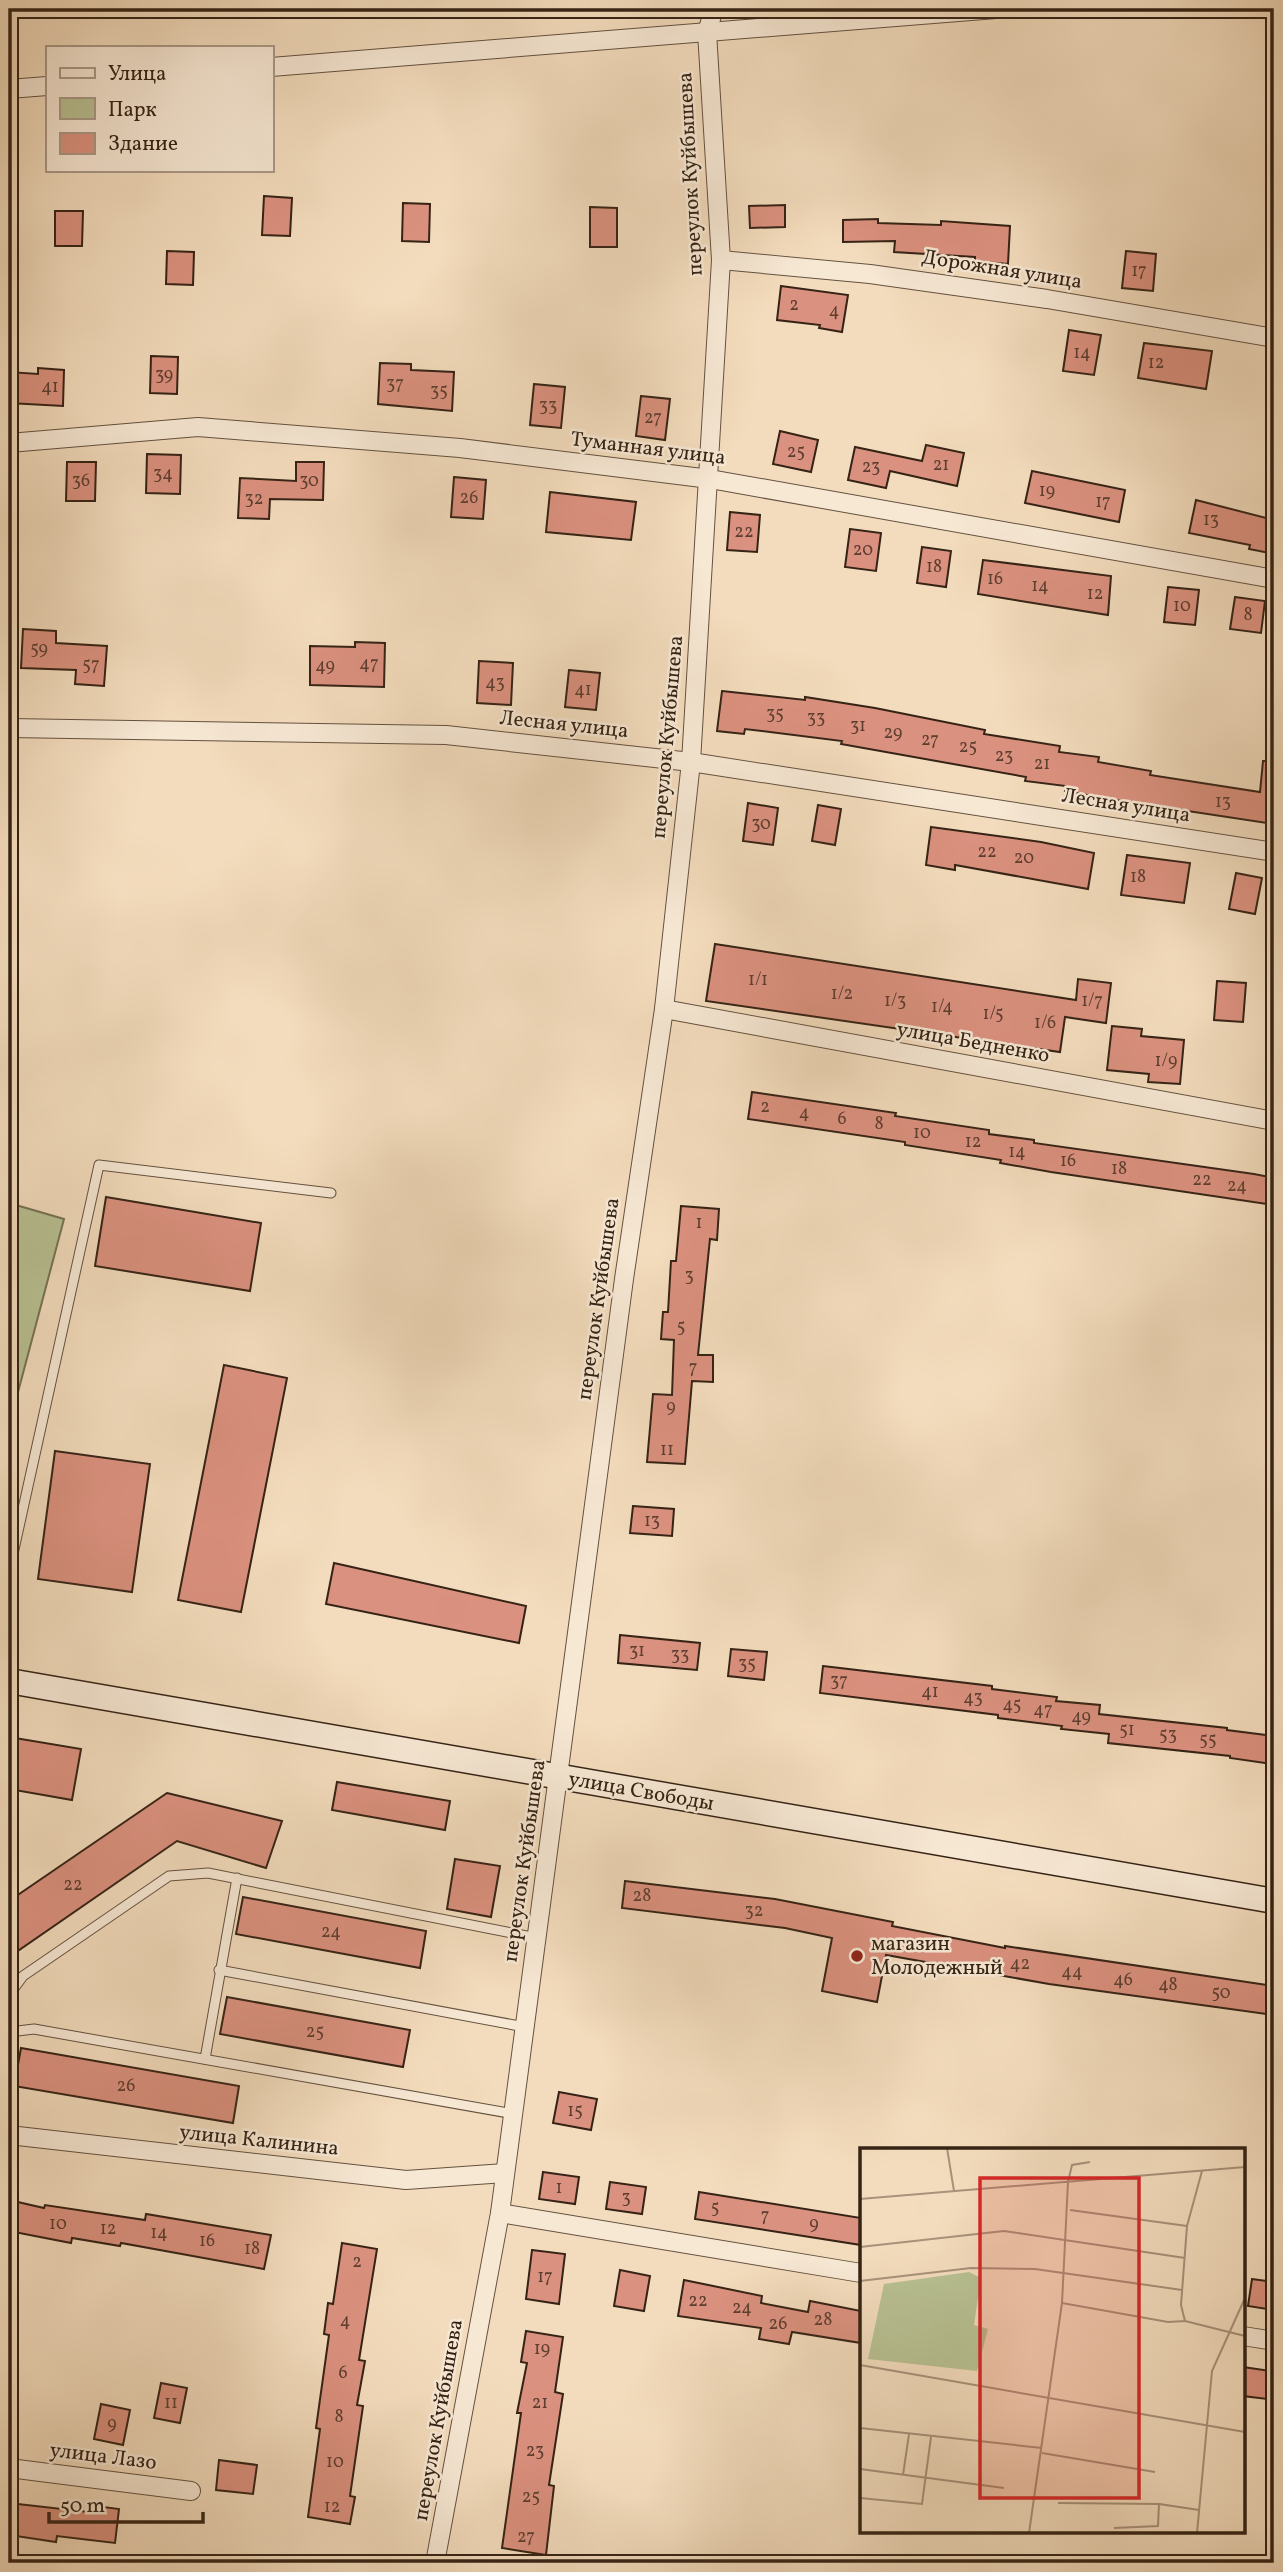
<svg xmlns="http://www.w3.org/2000/svg" width="1283" height="2572" viewBox="0 0 1283 2572" font-family="Vollkorn,serif">
  <style>
    .green { fill: #b8c193; stroke: #767254; stroke-width: 2 }
    .building { fill: #db917f; stroke: #352315; stroke-width: 2 }
    .lines { fill: none; stroke-linecap: round; stroke-linejoin: round }
    .service-casing { stroke: #64513f; stroke-width: 11 }
    .minor-casing { stroke: #64513f; stroke-width: 20 }
    .secondary-casing { stroke: #352315; stroke-width: 27 }
    .service { stroke: #f7e8d4; stroke-width: 9 }
    .minor { stroke: #f7e8d4; stroke-width: 18 }
    .secondary { stroke: #f7e8d4; stroke-width: 24 }
    .poi-dot { fill: #8f2418; stroke: #f7e8d4; stroke-width: 2.5 }
    .labels { text-anchor: middle; dominant-baseline: central; stroke-width: 5; stroke-linejoin: round; paint-order: stroke }
    .number-label { font-size: 18px; fill: #5e3e30 }
    .street-label { font-size: 21px; fill: #352315; stroke: #f7e8d4 }
    .poi-label { font-size: 21px; fill: #352315; stroke: #f7e8d4; text-anchor: start }
    .inset-road { fill: none; stroke: #a7927a; stroke-width: 2 }
    .view { fill: #d62828; fill-opacity: 0.15; stroke: #d62828; stroke-width: 3.5 }
    .inset-edge { fill: none; stroke: #352315; stroke-width: 3.5 }
  </style>
  <rect width="100%" height="100%" fill="#f3dcbd"/>
  <filter id="stains"><feTurbulence type="fractalNoise" baseFrequency=".00286" numOctaves="4"/><feColorMatrix values="0 0 0 0 .2 0 0 0 0 .09 0 0 0 0 .02 0 0 0 .5 -.17"/></filter>
  <radialGradient id="worn" r=".72"><stop offset=".6" stop-color="#630" stop-opacity="0"/><stop offset="1" stop-color="#630" stop-opacity=".3"/></radialGradient>
  <polygon class="green" points="9,1203 64,1219 9,1426"/>
  <g class="building">
    <polygon points="264,196 292,198 290,236 262,235"/>
    <polygon points="403,203 430,204 429,242 402,241"/>
    <polygon points="785,205 785,227 750,228 749,206"/>
    <polygon points="590,207 617,208 617,247 590,247"/>
    <polygon points="55,211 83,211 82,246 55,246"/>
    <polygon points="878,219 878,223 941,225 941,221 1010,226 1008,264 975,261 975,257 894,252 895,241 843,242 843,220"/>
    <polygon points="167,251 194,252 193,285 166,284"/>
    <polygon points="1126,251 1156,254 1153,291 1122,288"/>
    <polygon points="781,286 848,295 842,332 819,328 820,325 777,320"/>
    <polygon points="1069,330 1101,335 1094,375 1063,371"/>
    <polygon points="1144,343 1212,351 1206,389 1138,378"/>
    <polygon points="151,356 178,357 177,394 150,393"/>
    <polygon points="380,363 411,364 411,370 454,372 452,411 378,404"/>
    <polygon points="38,368 64,370 63,406 9,403 9,372 38,374"/>
    <polygon points="534,384 565,387 561,428 530,425"/>
    <polygon points="641,396 670,399 665,440 636,436"/>
    <polygon points="780,431 818,440 811,472 773,464"/>
    <polygon points="926,445 964,453 957,486 890,471 886,488 848,480 855,447 922,461"/>
    <polygon points="147,454 181,455 180,494 146,493"/>
    <polygon points="67,462 96,462 95,501 66,501"/>
    <polygon points="296,462 324,462 323,500 270,499 269,519 238,518 240,478 296,481"/>
    <polygon points="1032,471 1125,490 1119,522 1025,503"/>
    <polygon points="454,477 486,480 483,519 451,517"/>
    <polygon points="550,492 636,502 631,540 546,532"/>
    <polygon points="1196,500 1274,520 1274,554 1249,549 1250,545 1189,533"/>
    <polygon points="730,512 760,515 757,552 727,550"/>
    <polygon points="850,529 881,533 876,571 845,567"/>
    <polygon points="922,547 951,551 946,587 917,583"/>
    <polygon points="983,560 1111,576 1108,615 978,594"/>
    <polygon points="1168,587 1199,590 1195,625 1164,622"/>
    <polygon points="1235,597 1265,601 1261,633 1230,629"/>
    <polygon points="23,629 56,631 56,643 107,646 104,686 75,684 76,670 21,668"/>
    <polygon points="355,642 385,643 384,687 310,685 310,646 355,647"/>
    <polygon points="479,661 513,663 511,705 477,703"/>
    <polygon points="569,670 600,673 596,710 565,707"/>
    <polygon points="722,691 805,700 805,697 875,708 985,730 984,734 1060,746 1059,752 1099,757 1098,762 1151,771 1150,775 1260,792 1263,761 1274,761 1274,824 1115,800 1065,791 1066,786 1025,781 1026,777 841,744 842,741 745,729 744,734 717,731"/>
    <polygon points="748,803 778,808 773,845 743,841"/>
    <polygon points="818,805 841,809 835,845 812,841"/>
    <polygon points="931,827 1041,842 1094,853 1088,889 955,865 955,870 926,865"/>
    <polygon points="1127,855 1190,863 1184,903 1121,895"/>
    <polygon points="1236,873 1262,878 1255,914 1229,909"/>
    <polygon points="715,944 1076,1000 1078,979 1111,983 1106,1023 1065,1017 1060,1052 706,1001"/>
    <polygon points="1217,981 1246,983 1243,1022 1214,1020"/>
    <polygon points="1112,1026 1142,1029 1141,1036 1184,1040 1180,1084 1148,1082 1149,1074 1107,1070"/>
    <polygon points="752,1092 896,1113 895,1116 989,1130 989,1134 1034,1140 1034,1143 1254,1174 1274,1178 1274,1205 1051,1172 1000,1163 1001,1160 905,1145 905,1142 748,1119"/>
    <polygon points="106,1197 261,1223 250,1291 95,1266"/>
    <polygon points="681,1206 719,1209 717,1240 710,1239 698,1355 713,1355 713,1382 692,1381 685,1464 647,1462 653,1394 672,1395 674,1340 661,1339 663,1312 668,1312 671,1261 676,1261"/>
    <polygon points="224,1365 287,1378 241,1612 178,1600"/>
    <polygon points="55,1451 150,1464 132,1592 38,1579"/>
    <polygon points="633,1506 674,1509 672,1536 630,1533"/>
    <polygon points="334,1563 526,1606 519,1643 326,1604"/>
    <polygon points="620,1635 700,1643 697,1670 618,1663"/>
    <polygon points="731,1649 767,1652 764,1680 728,1676"/>
    <polygon points="823,1666 992,1686 992,1689 1057,1697 1056,1701 1100,1705 1099,1714 1227,1728 1227,1730 1274,1736 1272,1764 1230,1758 1230,1756 1108,1743 1109,1734 1061,1729 1062,1726 998,1718 998,1715 820,1693"/>
    <polygon points="9,1737 81,1749 72,1800 9,1789"/>
    <polygon points="337,1782 450,1801 445,1830 332,1810"/>
    <polygon points="167,1793 282,1821 266,1868 177,1841 9,1957 9,1901"/>
    <polygon points="455,1859 500,1866 491,1917 447,1909"/>
    <polygon points="625,1881 775,1899 893,1922 892,1926 1005,1948 1005,1946 1274,1986 1274,2015 1049,1984 886,1955 877,2002 822,1991 832,1938 785,1928 622,1908"/>
    <polygon points="243,1897 426,1931 420,1968 236,1934"/>
    <polygon points="227,1997 410,2030 403,2067 220,2034"/>
    <polygon points="21,2048 239,2086 233,2123 14,2086"/>
    <polygon points="559,2092 597,2099 591,2130 553,2123"/>
    <polygon points="543,2172 579,2177 575,2204 539,2199"/>
    <polygon points="610,2182 646,2187 642,2214 606,2209"/>
    <polygon points="699,2192 861,2218 861,2245 695,2219"/>
    <polygon points="9,2200 44,2208 45,2205 145,2220 146,2214 271,2235 264,2269 121,2243 120,2246 72,2238 71,2243 9,2231"/>
    <polygon points="342,2243 377,2249 359,2360 365,2361 357,2405 363,2406 350,2496 355,2497 350,2524 308,2517 320,2429 316,2428 329,2335 324,2334 328,2303 333,2304"/>
    <polygon points="532,2250 565,2254 559,2304 526,2299"/>
    <polygon points="620,2270 650,2276 644,2311 614,2306"/>
    <polygon points="1252,2279 1274,2282 1274,2310 1248,2306"/>
    <polygon points="684,2280 762,2296 761,2303 808,2312 810,2301 861,2311 861,2343 792,2332 789,2344 759,2339 761,2328 678,2316"/>
    <polygon points="526,2331 563,2337 555,2392 563,2394 549,2485 554,2486 546,2555 502,2548 521,2413 517,2413 527,2363 521,2362"/>
    <polygon points="1243,2367 1271,2371 1267,2399 1243,2396"/>
    <polygon points="161,2383 187,2388 180,2423 154,2418"/>
    <polygon points="101,2404 130,2410 123,2445 94,2439"/>
    <polygon points="219,2460 257,2465 253,2494 216,2490"/>
    <polygon points="9,2503 88,2512 89,2505 119,2509 115,2543 57,2536 56,2542 9,2535"/>
  </g>
  <g class="lines">
    <defs>
      <g id="service">
        <polyline points="9,1572 99,1165 331,1193"/>
        <polyline points="219,1970 525,2027"/>
        <polyline points="9,1995 23,1976 169,1876 208,1873 537,1938"/>
        <polyline points="9,2032 34,2029 514,2114"/>
        <polyline points="205,2059 237,1878"/>
      </g>
      <g id="minor">
        <polyline points="271,67 996,9"/>
        <polyline points="9,89 47,86"/>
        <polyline points="721,260 870,274 1047,299 1274,338"/>
        <polyline points="9,443 198,427 460,448 710,479 1274,579"/>
        <polyline points="9,728 446,735 691,762 1274,852"/>
        <polyline points="664,1009 1274,1121"/>
        <polyline points="9,2135 406,2180 505,2173"/>
        <polyline points="500,2213 861,2273"/>
        <polyline points="1243,2336 1274,2341"/>
        <polyline points="9,2468 191,2491"/>
        <polyline points="435,2563 500,2213 624,1279 664,1009 691,762 721,260 707,32 714,9"/>
      </g>
      <polyline id="secondary" points="9,1681 1274,1901"/>
    </defs>
    <use href="#service" class="service-casing"/>
    <use href="#minor" class="minor-casing"/>
    <use href="#secondary" class="secondary-casing"/>
    <use href="#service" class="service"/>
    <use href="#minor" class="minor"/>
    <use href="#secondary" class="secondary"/>
  </g>
  <circle class="poi-dot" cx="857" cy="1956" r="7"/>
  <g class="labels">
    <g class="number-label">
      <text x="1139" y="271">17</text>
      <text x="794" y="305">2</text>
      <text x="834" y="311">4</text>
      <text x="1082" y="353">14</text>
      <text x="1156" y="363">12</text>
      <text x="164" y="375">39</text>
      <text x="395" y="384">37</text>
      <text x="50" y="387">41</text>
      <text x="439" y="391">35</text>
      <text x="548" y="406">33</text>
      <text x="653" y="418">27</text>
      <text x="796" y="452">25</text>
      <text x="941" y="465">21</text>
      <text x="871" y="467">23</text>
      <text x="163" y="474">34</text>
      <text x="81" y="481">36</text>
      <text x="309" y="481">30</text>
      <text x="1047" y="491">19</text>
      <text x="469" y="498">26</text>
      <text x="254" y="499">32</text>
      <text x="1103" y="502">17</text>
      <text x="1211" y="520">13</text>
      <text x="744" y="532">22</text>
      <text x="863" y="550">20</text>
      <text x="934" y="567">18</text>
      <text x="995" y="579">16</text>
      <text x="1040" y="586">14</text>
      <text x="1095" y="594">12</text>
      <text x="1182" y="606">10</text>
      <text x="1248" y="615">8</text>
      <text x="39" y="649">59</text>
      <text x="369" y="664">47</text>
      <text x="91" y="665">57</text>
      <text x="325" y="666">49</text>
      <text x="495" y="683">43</text>
      <text x="583" y="690">41</text>
      <text x="775" y="714">35</text>
      <text x="816" y="718">33</text>
      <text x="858" y="726">31</text>
      <text x="893" y="733">29</text>
      <text x="930" y="740">27</text>
      <text x="968" y="747">25</text>
      <text x="1004" y="756">23</text>
      <text x="1042" y="764">21</text>
      <text x="1223" y="802">13</text>
      <text x="761" y="824">30</text>
      <text x="987" y="852">22</text>
      <text x="1024" y="858">20</text>
      <text x="1138" y="877">18</text>
      <text x="758" y="980">1/1</text>
      <text x="842" y="994">1/2</text>
      <text x="895" y="1001">1/3</text>
      <text x="1092" y="1001">1/7</text>
      <text x="942" y="1007">1/4</text>
      <text x="993" y="1014">1/5</text>
      <text x="1045" y="1023">1/6</text>
      <text x="1166" y="1061">1/9</text>
      <text x="765" y="1107">2</text>
      <text x="804" y="1113">4</text>
      <text x="842" y="1119">6</text>
      <text x="879" y="1124">8</text>
      <text x="922" y="1133">10</text>
      <text x="973" y="1142">12</text>
      <text x="1017" y="1152">14</text>
      <text x="1068" y="1161">16</text>
      <text x="1119" y="1169">18</text>
      <text x="1202" y="1180">22</text>
      <text x="1237" y="1186">24</text>
      <text x="699" y="1223">1</text>
      <text x="689" y="1276">3</text>
      <text x="681" y="1327">5</text>
      <text x="693" y="1368">7</text>
      <text x="671" y="1407">9</text>
      <text x="667" y="1450">11</text>
      <text x="652" y="1521">13</text>
      <text x="637" y="1651">31</text>
      <text x="680" y="1655">33</text>
      <text x="747" y="1664">35</text>
      <text x="839" y="1681">37</text>
      <text x="930" y="1692">41</text>
      <text x="973" y="1698">43</text>
      <text x="1012" y="1705">45</text>
      <text x="1043" y="1710">47</text>
      <text x="1081" y="1717">49</text>
      <text x="1127" y="1730">51</text>
      <text x="1168" y="1735">53</text>
      <text x="1208" y="1740">55</text>
      <text x="73" y="1885">22</text>
      <text x="642" y="1896">28</text>
      <text x="754" y="1911">32</text>
      <text x="331" y="1932">24</text>
      <text x="1020" y="1964">42</text>
      <text x="1072" y="1972">44</text>
      <text x="1123" y="1980">46</text>
      <text x="1168" y="1985">48</text>
      <text x="1221" y="1993">50</text>
      <text x="315" y="2032">25</text>
      <text x="126" y="2086">26</text>
      <text x="575" y="2111">15</text>
      <text x="559" y="2188">1</text>
      <text x="626" y="2198">3</text>
      <text x="715" y="2208">5</text>
      <text x="765" y="2216">7</text>
      <text x="58" y="2224">10</text>
      <text x="814" y="2224">9</text>
      <text x="108" y="2229">12</text>
      <text x="159" y="2233">14</text>
      <text x="207" y="2241">16</text>
      <text x="252" y="2249">18</text>
      <text x="357" y="2262">2</text>
      <text x="545" y="2277">17</text>
      <text x="698" y="2301">22</text>
      <text x="742" y="2308">24</text>
      <text x="823" y="2320">28</text>
      <text x="345" y="2321">4</text>
      <text x="778" y="2324">26</text>
      <text x="542" y="2349">19</text>
      <text x="343" y="2373">6</text>
      <text x="171" y="2403">11</text>
      <text x="540" y="2403">21</text>
      <text x="339" y="2417">8</text>
      <text x="112" y="2424">9</text>
      <text x="535" y="2451">23</text>
      <text x="335" y="2462">10</text>
      <text x="531" y="2497">25</text>
      <text x="332" y="2507">12</text>
      <text x="526" y="2537">27</text>
    </g>
    <g class="street-label">
      <text transform="translate(691 174) rotate(-93)">переулок Куйбышева</text>
      <text transform="translate(1002 270) rotate(9)">Дорожная улица</text>
      <text transform="translate(648 449) rotate(7)">Туманная улица</text>
      <text transform="translate(564 725) rotate(6)">Лесная улица</text>
      <text transform="translate(668 737) rotate(-85)">переулок Куйбышева</text>
      <text transform="translate(1126 806) rotate(9)">Лесная улица</text>
      <text transform="translate(973 1043) rotate(10)">улица Бедненко</text>
      <text transform="translate(599 1299) rotate(-82)">переулок Куйбышева</text>
      <text transform="translate(641 1792) rotate(10)">улица Свободы</text>
      <text transform="translate(525 1861) rotate(-82)">переулок Куйбышева</text>
      <text transform="translate(259 2141) rotate(6)">улица Калинина</text>
      <text transform="translate(439 2420) rotate(-80)">переулок Куйбышева</text>
      <text transform="translate(103 2457) rotate(7)">улица Лазо</text>
    </g>
    <g class="poi-label">
      <text x="871" y="1944">магазин<tspan x="871" dy="24">Молодежный</tspan></text>
    </g>
  </g>
  <g transform="translate(860 2148)">
    <rect width="385" height="385" fill="#f3dcbd"/>
    <path d="M109,124L121,130L114,177L128,181L117,223L8,211L24,136Z" fill="#b8c193"/>
    <path class="inset-road" d="M87,0L94,43M0,51L385,19M210,62L327,78M0,99L144,83L325,110M0,133L111,120L175,121L322,142M202,155L308,174L325,173L385,188M325,173L321,157L327,78L342,23M0,217L385,284M0,280L182,300M182,305L295,324M0,321L144,340M43,327L49,286M0,350L62,356L71,289M198,355L299,356M254,380L298,378L299,356L339,362M169,385L202,155L208,34L212,17L230,14M337,385L352,223L385,150"/>
    <path class="view" d="M120,30H279V350H120Z"/>
    <rect width="385" height="385" class="inset-edge"/>
  </g>
  <rect width="1283" height="2572" fill="none" stroke="#f3dcbd" stroke-width="35"/>
  <rect x="10" y="10" width="1262" height="2551" fill="none" stroke="#352315" stroke-width="3.5"/>
  <rect x="18" y="18" width="1248" height="2537" fill="none" stroke="#352315" stroke-width="2"/>
  <rect x="46" y="46" width="228" height="126" fill="#f7e8d4" stroke="#a99988" stroke-width="2"/>
  <rect x="60" y="68" width="35" height="10" fill="#f7e8d4" stroke="#a99988" stroke-width="2"/>
  <text x="108" y="80" font-size="21" fill="#352315">Улица</text>
  <rect x="60" y="98" width="35" height="21" fill="#b8c193" stroke="#a99988" stroke-width="2"/>
  <text x="108" y="116" font-size="21" fill="#352315">Парк</text>
  <rect x="60" y="133" width="35" height="21" fill="#db917f" stroke="#a99988" stroke-width="2"/>
  <text x="108" y="150" font-size="21" fill="#352315">Здание</text>
  <path d="M49 2512v10h154v-10" fill="none" stroke="#352315" stroke-width="3.5"/>
  <text x="60" y="2512" font-size="21" fill="#352315" stroke="#f7e8d4" stroke-width="5" paint-order="stroke">50 m</text>
  <rect width="100%" height="100%" filter="url(#stains)"/>
  <rect width="100%" height="100%" fill="url(#worn)"/>
</svg>
